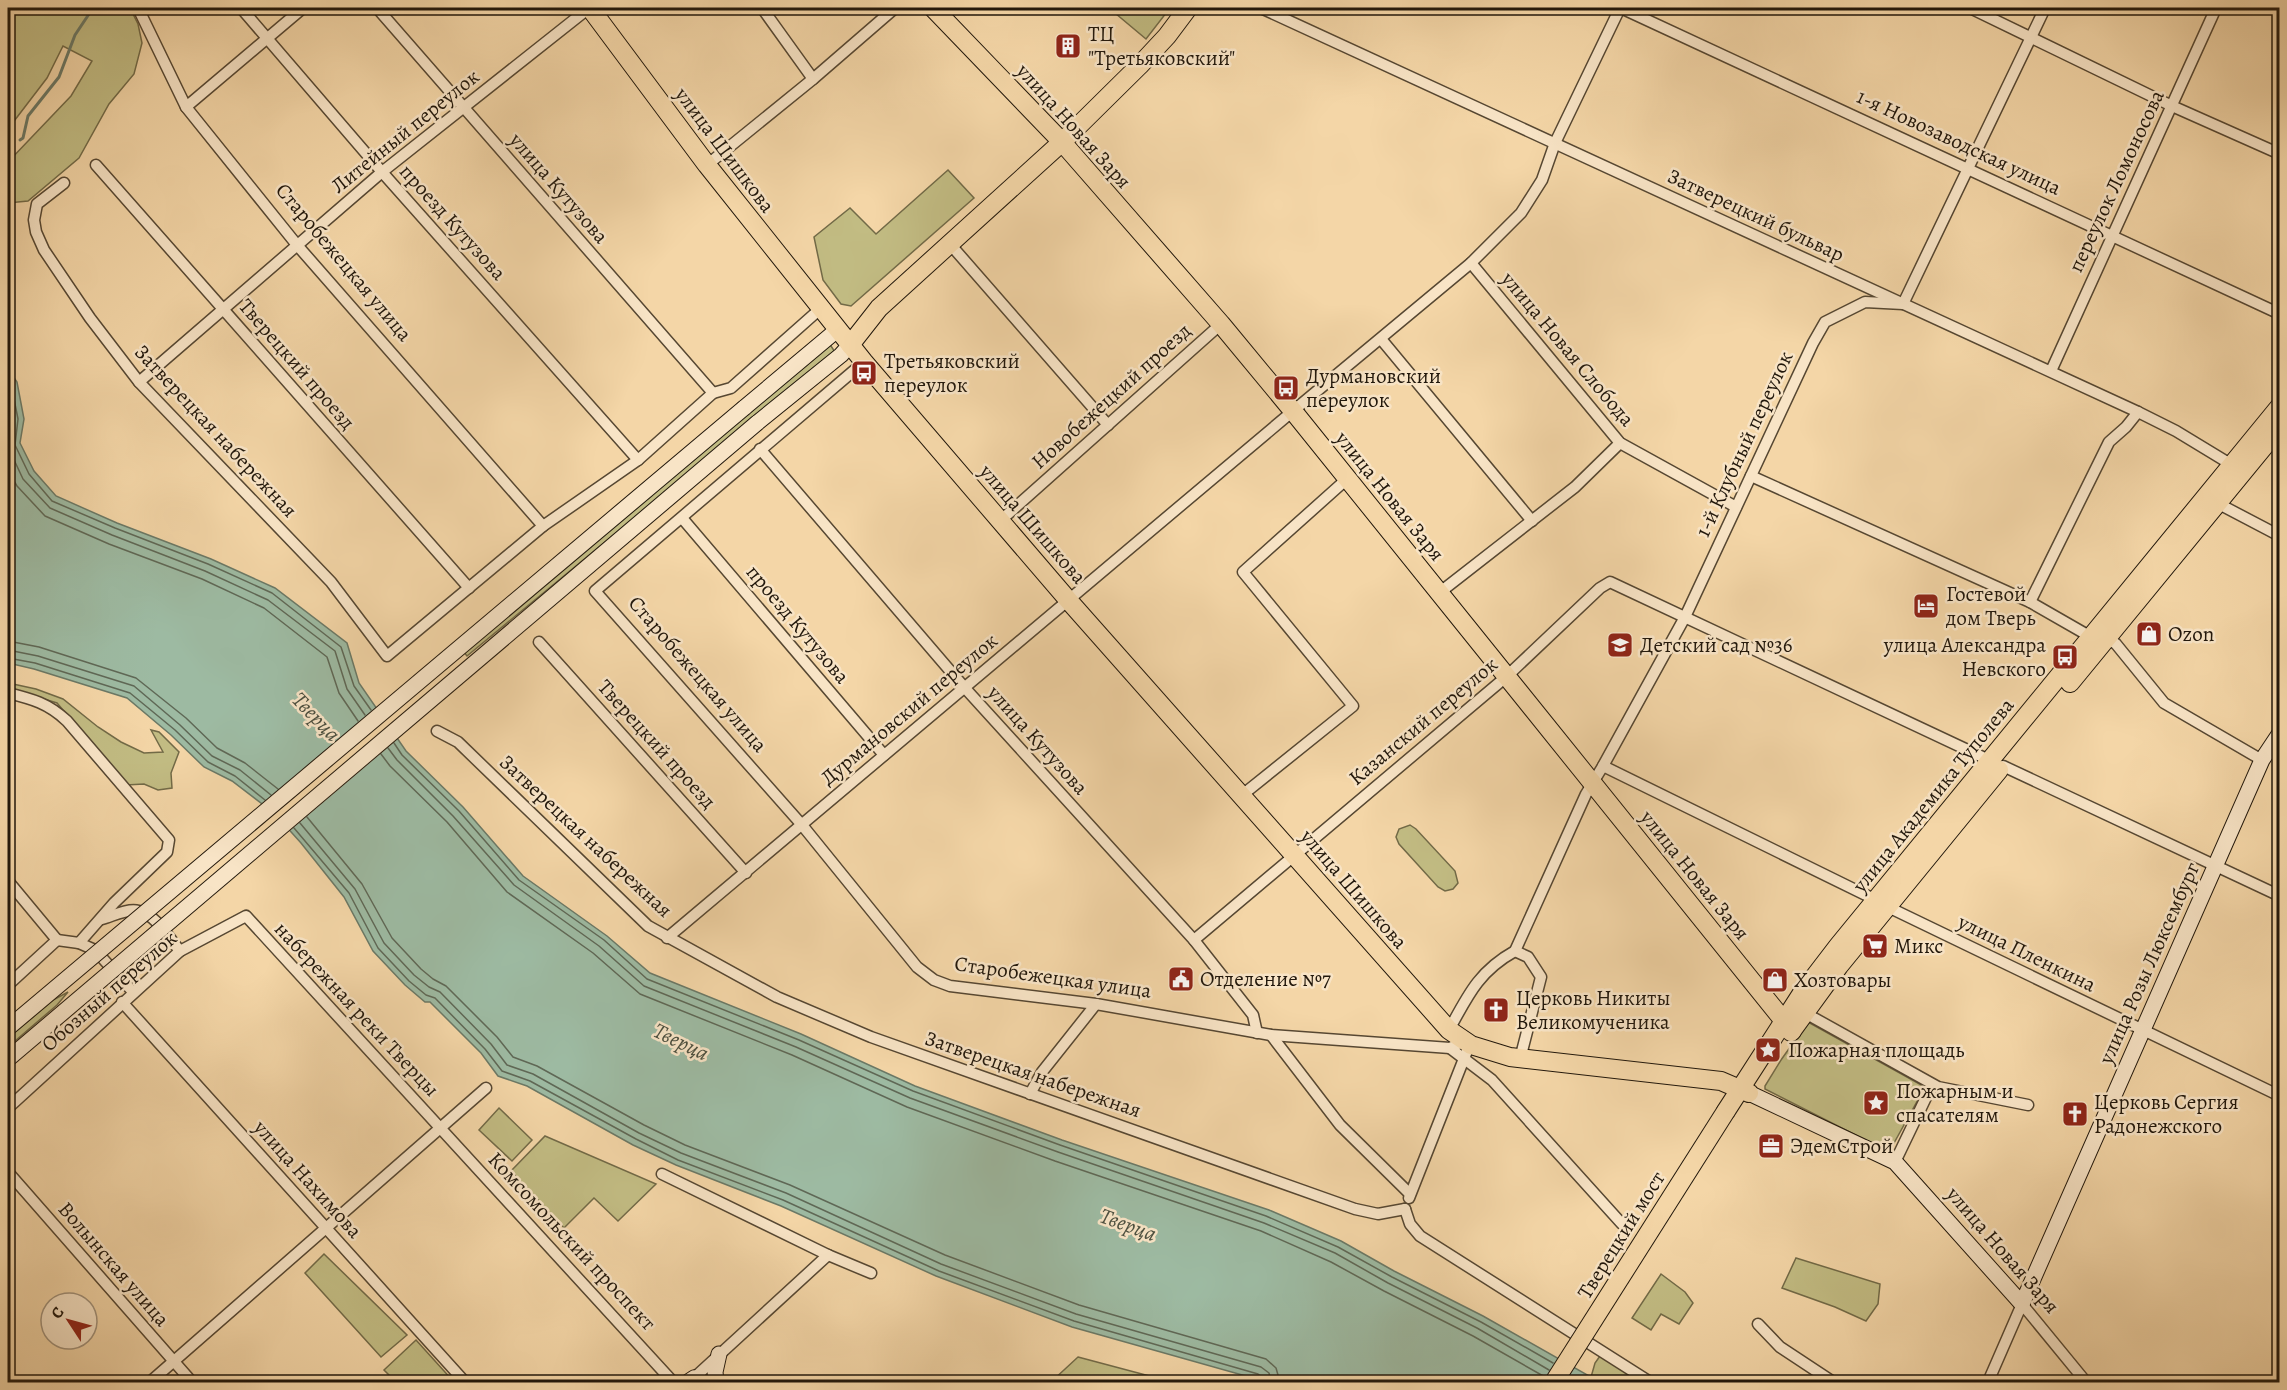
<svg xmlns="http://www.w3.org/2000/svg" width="2287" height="1390" viewBox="0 0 2287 1390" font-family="Alegreya,serif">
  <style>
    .green { fill: #c2bc83; stroke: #726a47; stroke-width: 1.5 }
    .water { fill: #9dbaa2; stroke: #6b7966; stroke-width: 1.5 }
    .pier { fill: #f4d6a7 }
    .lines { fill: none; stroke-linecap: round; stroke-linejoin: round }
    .shore { stroke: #5f6856; stroke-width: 1.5 }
    .stream { stroke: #6b7966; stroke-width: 3 }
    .street-casing { stroke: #564732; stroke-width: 13 }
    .secondary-casing { stroke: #21170b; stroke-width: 17 }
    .primary-casing { stroke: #21170b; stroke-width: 20 }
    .street { stroke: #f8e4c6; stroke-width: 10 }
    .secondary { stroke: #f8e4c6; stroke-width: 15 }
    .primary { stroke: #f4d6a7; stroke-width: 18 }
    .secondary-bridge-casing { stroke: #21170b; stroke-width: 17; stroke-linecap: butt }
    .primary-bridge-casing { stroke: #21170b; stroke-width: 20; stroke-linecap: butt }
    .secondary-bridge { stroke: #f8e4c6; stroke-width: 15 }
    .primary-bridge { stroke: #f4d6a7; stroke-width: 18 }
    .labels { text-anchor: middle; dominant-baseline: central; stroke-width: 5; stroke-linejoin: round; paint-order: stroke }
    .poi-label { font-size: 21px; fill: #21170b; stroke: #f8e4c6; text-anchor: start }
    .street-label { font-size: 21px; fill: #21170b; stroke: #f8e4c6 }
    .water-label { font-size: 22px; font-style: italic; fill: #4c5040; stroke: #f8e4c6 }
  </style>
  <rect width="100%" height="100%" fill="#f4d6a7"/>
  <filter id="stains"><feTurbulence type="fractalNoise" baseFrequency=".00333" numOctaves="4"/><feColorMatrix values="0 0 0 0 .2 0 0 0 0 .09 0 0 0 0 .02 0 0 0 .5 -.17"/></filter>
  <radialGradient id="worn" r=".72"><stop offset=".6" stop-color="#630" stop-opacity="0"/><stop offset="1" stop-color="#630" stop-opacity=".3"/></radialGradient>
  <g class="green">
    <polygon points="8,8 130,8 138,24 142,43 134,74 109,104 79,158 28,201 8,203 8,162 71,96 92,61 63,46 47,78 8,129"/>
    <polygon points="1109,8 1170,8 1146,39"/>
    <polygon points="948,170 974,198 851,306 841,304 823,280 814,237 850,208 876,234"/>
    <polygon points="829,343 835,352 467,656 463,651"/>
    <polygon points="13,684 36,689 63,699 98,727 121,742 144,753 163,752 151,730 159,732 179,752 171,773 172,788 158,790 144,784 126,785 57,703 14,690"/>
    <polygon points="1410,825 1416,829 1455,871 1458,883 1453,889 1445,891 1438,887 1399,844 1396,837 1399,829"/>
    <polygon points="68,992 57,1005 8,1047 8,1038 53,1000"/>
    <polygon points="1808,1022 1925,1087 1889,1152 1765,1089 1765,1086 1781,1060"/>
    <polygon points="499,1108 532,1140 512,1161 479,1130"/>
    <polygon points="545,1136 656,1184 618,1221 594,1198 564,1228 511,1171"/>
    <polygon points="324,1254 407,1335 381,1357 305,1273"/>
    <polygon points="1796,1258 1880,1284 1878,1304 1866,1321 1835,1307 1782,1288"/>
    <polygon points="1661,1274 1685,1292 1693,1303 1679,1324 1661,1314 1651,1330 1632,1318"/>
    <polygon points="416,1340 454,1382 396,1382 384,1370"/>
    <polygon points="1600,1356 1650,1382 1595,1382 1591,1377 1595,1363"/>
    <polygon points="1078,1357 1172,1382 1051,1382"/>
  </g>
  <polygon class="water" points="8,369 17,382 24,419 20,443 34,471 56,496 117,523 211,559 275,588 347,643 359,683 406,751 463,807 523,876 607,936 650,973 801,1034 915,1086 1062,1140 1269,1210 1341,1241 1394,1271 1483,1316 1591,1377 1595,1382 1267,1382 1072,1327 936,1276 781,1206 676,1165 633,1145 527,1086 498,1076 481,1053 430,1002 425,1002 405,985 373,951 344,897 301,843 274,813 232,781 204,767 171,735 127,698 34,669 8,663"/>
  <polygon class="pier" points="379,706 400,737 287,833 272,816 259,806"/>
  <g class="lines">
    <g class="shore">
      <polyline points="8,379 11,384 18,419 15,445 29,474 52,501 115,528 208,564 272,593 341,647 354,686 371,710"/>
      <polyline points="8,447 23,479 50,508 112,535 205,571 268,600 335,651 347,689 365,715"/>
      <polyline points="8,471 17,486 45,516 109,544 202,579 264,608 327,657 339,693 358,721"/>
      <polyline points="8,641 39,647 136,678 186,718 217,748 245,763 278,789"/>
      <polyline points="8,650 38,656 134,686 180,725 212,756 240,770 271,795"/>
      <polyline points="8,658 35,663 130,693 175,730 208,762 235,776 265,800"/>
      <polyline points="394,743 402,755 459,811 519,880 604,940 647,979 799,1040 913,1091 1060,1145 1266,1216 1338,1247 1392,1277 1481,1322 1553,1363"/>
      <polyline points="388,748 397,760 453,816 514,885 599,946 644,986 796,1047 910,1098 1058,1152 1264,1223 1335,1253 1388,1283 1477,1328 1549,1370"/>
      <polyline points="381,754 390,766 447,822 507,892 593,953 640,994 792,1055 907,1107 1055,1161 1261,1231 1331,1262 1384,1291 1473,1336 1545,1377"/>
      <polyline points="307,817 362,884 392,938 421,969 433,979 446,986 497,1037 513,1057 537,1066 644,1125 685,1145 790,1185 945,1255 1079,1305 1266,1359 1276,1368 1280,1382"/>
      <polyline points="300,823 355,889 384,943 414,975 429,987 440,992 491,1044 507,1065 533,1074 639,1133 681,1153 786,1193 941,1264 1076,1314 1261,1367 1269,1373 1271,1382"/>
      <polyline points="294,828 349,893 378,948 409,981 426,995 435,998 485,1049 502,1071 530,1081 636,1139 678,1160 783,1200 939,1271 1074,1321 1258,1374 1262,1377 1263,1382"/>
    </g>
    <polyline class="stream" points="20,140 23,138 28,116 59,77 75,35 93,8"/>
    <defs>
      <g id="street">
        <polyline points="138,8 186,107 297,245 543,526"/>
        <polyline points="241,8 382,172 638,460"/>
        <polyline points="377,8 713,393"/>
        <polyline points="762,8 813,79"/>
        <polyline points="1261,8 2138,412 2176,431 2232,465"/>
        <polyline points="1621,8 2280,314"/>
        <polyline points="1970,8 2172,106 2280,154"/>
        <polyline points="186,107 303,8"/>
        <polyline points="96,165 469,588"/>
        <polyline points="707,165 813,79 895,8"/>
        <polyline points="64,183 37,204 34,220 36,232 44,250 90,318 139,382 331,582 387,656 543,526 638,460 713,393 731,388 820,309"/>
        <polyline points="950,244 1108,425"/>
        <polyline points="1471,263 1620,443 1736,507"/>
        <polyline points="1381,339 1532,521"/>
        <polyline points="864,362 595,591 802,825 917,967 934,980 950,986 1096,1004 1271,1035 1450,1048 1464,1041"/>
        <polyline points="2051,371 2216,8"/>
        <polyline points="139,382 382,172 589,8"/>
        <polyline points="760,449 964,687 1194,940 1253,1015 1257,1033"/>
        <polyline points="1751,476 2030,602 2091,637"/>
        <polyline points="2217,503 2280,536"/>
        <polyline points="682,518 884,755"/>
        <polyline points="1000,521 1221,324"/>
        <polyline points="1439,593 1575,487 1620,443"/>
        <polyline points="2030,602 2109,442 2126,427 2138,412"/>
        <polyline points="2107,638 2116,644 2164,703 2262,760"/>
        <polyline points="539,642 746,873"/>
        <path d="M8,693C32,699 48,703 67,721L169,840L167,852L114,903L79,943"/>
        <polyline points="437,731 458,742 648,926 777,997 871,1037 1355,1209 1378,1214 1405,1209"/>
        <polyline points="1603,766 1876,900"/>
        <polyline points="2003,766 2280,896"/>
        <polyline points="1241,796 1353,706 1243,572 1348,478"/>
        <polyline points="8,881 57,940"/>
        <polyline points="1888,907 2280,1096"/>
        <path d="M102,919C113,916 127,908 139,911C156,915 169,938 180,951"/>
        <polyline points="667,938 1293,411 1471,263 1521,213 1542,180 1555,143 1620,8"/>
        <polyline points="57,940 79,943 95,950 133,992"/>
        <polyline points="1194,940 1506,677 1600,588 1610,582 1991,761"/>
        <polyline points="1515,951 1528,957 1541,977 1520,1059"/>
        <polyline points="8,985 57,940"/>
        <polyline points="122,1002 465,1382"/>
        <polyline points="1805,1013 1938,1087 2028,1105"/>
        <path d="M1449,1030C1468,995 1479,971 1515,951L1586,794L1603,766L1685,617L1813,343L1825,322L1865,302L1903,304L2045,8"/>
        <polyline points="1271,1035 1340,1125 1410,1194"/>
        <polyline points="1450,1048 1492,1080 1622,1224"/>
        <polyline points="1030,1094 1042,1072 1096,1004"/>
        <polyline points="8,1108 180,951 246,916 673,1382"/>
        <polyline points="1895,1162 1932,1085"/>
        <polyline points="8,1172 192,1382"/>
        <polyline points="662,1174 828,1255 871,1273"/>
        <polyline points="1409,1198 1467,1051"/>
        <polyline points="1405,1209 1410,1224 1420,1236 1650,1382"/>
        <polyline points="1758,1324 1780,1347 1833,1382"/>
        <polyline points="694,1378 828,1255"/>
        <polyline points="150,1382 486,1088"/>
        <polyline points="1988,1382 2022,1304 2086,1382"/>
      </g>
      <g id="secondary">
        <polyline points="744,408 837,330"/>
        <polyline points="757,423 841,355 850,345"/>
        <polyline points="1749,1093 1895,1162 2022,1304 2262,760 2280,733"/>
        <polyline points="688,1382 694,1378 699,1382"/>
        <polyline points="716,1382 715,1372 719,1354"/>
      </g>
      <g id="primary">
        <polyline points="590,8 707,165 864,362 1069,601 1449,1030 1471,1045 1510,1057 1721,1081 1749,1093"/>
        <polyline points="933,8 1062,142 1221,324 1293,411 1792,1031"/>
        <polyline points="850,345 879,308 1062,142 1140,65 1167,36 1188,8"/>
        <polyline points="2070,683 2280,427"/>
        <polyline points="1791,1032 1839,966 1999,770"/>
        <polyline points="1726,1111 1802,993 1838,946 2280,406"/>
      </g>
    </defs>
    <use href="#street" class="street-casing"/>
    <use href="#secondary" class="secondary-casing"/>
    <use href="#primary" class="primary-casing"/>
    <use href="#street" class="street"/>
    <use href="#secondary" class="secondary"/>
    <use href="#primary" class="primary"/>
    <defs>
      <g id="secondary-bridge">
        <polyline points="8,1028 744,408"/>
        <polyline points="8,1059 757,423"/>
      </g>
      <polyline id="primary-bridge" points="1554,1382 1726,1111"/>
    </defs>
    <use href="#secondary-bridge" class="secondary-bridge-casing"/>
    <use href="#primary-bridge" class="primary-bridge-casing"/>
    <use href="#secondary-bridge" class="secondary-bridge"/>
    <use href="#primary-bridge" class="primary-bridge"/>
  </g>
  <defs>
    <symbol id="building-square" viewBox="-11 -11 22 22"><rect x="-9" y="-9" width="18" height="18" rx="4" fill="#8f2418" stroke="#f8e4c6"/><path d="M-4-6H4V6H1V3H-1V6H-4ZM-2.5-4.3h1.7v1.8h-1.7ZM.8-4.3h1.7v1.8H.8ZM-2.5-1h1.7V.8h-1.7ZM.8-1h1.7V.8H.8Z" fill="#fff"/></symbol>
    <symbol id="bus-square" viewBox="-11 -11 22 22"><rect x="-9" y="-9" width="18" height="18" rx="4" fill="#8f2418" stroke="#f8e4c6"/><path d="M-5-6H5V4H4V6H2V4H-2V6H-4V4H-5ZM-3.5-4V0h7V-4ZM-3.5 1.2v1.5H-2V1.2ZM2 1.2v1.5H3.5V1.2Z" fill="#fff"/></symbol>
    <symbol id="hotel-square" viewBox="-11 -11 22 22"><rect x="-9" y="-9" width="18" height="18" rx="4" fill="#8f2418" stroke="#f8e4c6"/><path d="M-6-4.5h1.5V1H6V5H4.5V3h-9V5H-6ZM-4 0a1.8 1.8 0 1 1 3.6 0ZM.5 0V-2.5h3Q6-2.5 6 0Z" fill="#fff"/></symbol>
    <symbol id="shop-square" viewBox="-11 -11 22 22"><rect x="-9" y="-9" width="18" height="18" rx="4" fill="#8f2418" stroke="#f8e4c6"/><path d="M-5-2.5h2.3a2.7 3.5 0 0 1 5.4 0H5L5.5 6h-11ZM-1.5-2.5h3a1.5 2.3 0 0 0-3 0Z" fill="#fff"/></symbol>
    <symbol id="school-square" viewBox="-11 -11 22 22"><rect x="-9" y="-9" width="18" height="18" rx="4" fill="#8f2418" stroke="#f8e4c6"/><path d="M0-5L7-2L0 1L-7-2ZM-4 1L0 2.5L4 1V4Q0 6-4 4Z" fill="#fff"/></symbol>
    <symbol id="supermarket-square" viewBox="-11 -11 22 22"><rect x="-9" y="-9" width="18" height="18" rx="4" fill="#8f2418" stroke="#f8e4c6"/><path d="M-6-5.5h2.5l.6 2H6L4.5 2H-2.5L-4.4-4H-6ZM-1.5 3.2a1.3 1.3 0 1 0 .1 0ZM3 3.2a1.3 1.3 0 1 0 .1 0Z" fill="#fff"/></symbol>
    <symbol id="civic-square" viewBox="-11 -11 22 22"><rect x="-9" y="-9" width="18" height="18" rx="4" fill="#8f2418" stroke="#f8e4c6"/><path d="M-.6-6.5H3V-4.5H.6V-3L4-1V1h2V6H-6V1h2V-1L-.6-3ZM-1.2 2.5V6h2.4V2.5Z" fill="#fff"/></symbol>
    <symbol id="church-square" viewBox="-11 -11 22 22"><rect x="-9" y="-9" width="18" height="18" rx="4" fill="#8f2418" stroke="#f8e4c6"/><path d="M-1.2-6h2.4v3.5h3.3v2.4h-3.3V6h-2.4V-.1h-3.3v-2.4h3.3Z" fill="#fff"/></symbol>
    <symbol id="sight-square" viewBox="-11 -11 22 22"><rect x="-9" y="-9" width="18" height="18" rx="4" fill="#8f2418" stroke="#f8e4c6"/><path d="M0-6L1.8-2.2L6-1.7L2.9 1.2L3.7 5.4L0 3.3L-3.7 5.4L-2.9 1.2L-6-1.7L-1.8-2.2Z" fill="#fff"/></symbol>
    <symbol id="office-square" viewBox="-11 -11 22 22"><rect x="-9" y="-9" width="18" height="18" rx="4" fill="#8f2418" stroke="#f8e4c6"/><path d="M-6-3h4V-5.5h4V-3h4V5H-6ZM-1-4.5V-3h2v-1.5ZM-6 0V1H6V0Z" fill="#fff"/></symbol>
  </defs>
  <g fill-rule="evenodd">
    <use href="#building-square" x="1053" y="31" width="30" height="30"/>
    <use href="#bus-square" x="849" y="358" width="30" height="30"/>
    <use href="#bus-square" x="1271" y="373" width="30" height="30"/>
    <use href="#hotel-square" x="1911" y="591" width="30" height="30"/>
    <use href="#shop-square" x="2134" y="619" width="30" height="30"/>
    <use href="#school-square" x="1605" y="630" width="30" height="30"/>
    <use href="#bus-square" x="2050" y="642" width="30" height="30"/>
    <use href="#supermarket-square" x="1860" y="931" width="30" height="30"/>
    <use href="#civic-square" x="1166" y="964" width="30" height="30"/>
    <use href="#shop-square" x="1760" y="965" width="30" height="30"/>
    <use href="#church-square" x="1481" y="995" width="30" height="30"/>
    <use href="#sight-square" x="1753" y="1035" width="30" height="30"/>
    <use href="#sight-square" x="1861" y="1088" width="30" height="30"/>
    <use href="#church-square" x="2060" y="1099" width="30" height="30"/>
    <use href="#office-square" x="1756" y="1131" width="30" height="30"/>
  </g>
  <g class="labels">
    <g class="poi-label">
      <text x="1088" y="34">ТЦ<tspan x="1088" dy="24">"Третьяковский"</tspan></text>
      <text x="884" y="361">Третьяковский<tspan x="884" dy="24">переулок</tspan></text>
      <text x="1306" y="376">Дурмановский<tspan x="1306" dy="24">переулок</tspan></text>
      <text x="1946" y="594">Гостевой<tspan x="1946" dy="24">дом Тверь</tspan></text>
      <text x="2168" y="634">Ozon</text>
      <text x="1640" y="645">Детский сад №36</text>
      <text x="2046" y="645" text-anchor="end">улица Александра<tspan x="2046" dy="24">Невского</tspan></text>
      <text x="1894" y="946">Микс</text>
      <text x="1200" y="979">Отделение №7</text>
      <text x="1794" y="980">Хозтовары</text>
      <text x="1516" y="998">Церковь Никиты<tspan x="1516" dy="24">Великомученика</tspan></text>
      <text x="1788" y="1050">Пожарная площадь</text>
      <text x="1896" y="1091">Пожарным и<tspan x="1896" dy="24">спасателям</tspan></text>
      <text x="2094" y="1102">Церковь Сергия<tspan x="2094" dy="24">Радонежского</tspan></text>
      <text x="1790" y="1146">ЭдемСтрой</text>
    </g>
    <g class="street-label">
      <text transform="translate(1074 126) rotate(48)">улица Новая Заря</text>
      <text transform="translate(405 131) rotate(-39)">Литейный переулок</text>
      <text transform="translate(1959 142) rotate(25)">1-я Новозаводская улица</text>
      <text transform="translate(725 150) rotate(53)">улица Шишкова</text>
      <text transform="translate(2116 181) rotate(-65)">переулок Ломоносова</text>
      <text transform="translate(559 188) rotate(49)">улица Кутузова</text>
      <text transform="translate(1756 215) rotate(25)">Затверецкий бульвар</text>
      <text transform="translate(453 222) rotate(48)">проезд Кутузова</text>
      <text transform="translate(344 262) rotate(50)">Старобежецкая улица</text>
      <text transform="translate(1568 349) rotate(50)">улица Новая Слобода</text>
      <text transform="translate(297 364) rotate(49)">Тверецкий проезд</text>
      <text transform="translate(1111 396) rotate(-42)">Новобежецкий проезд</text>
      <text transform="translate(216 431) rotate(47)">Затверецкая набережная</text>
      <text transform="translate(1744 444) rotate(-65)">1-й Клубный переулок</text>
      <text transform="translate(1390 496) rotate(51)">улица Новая Заря</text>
      <text transform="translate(1033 524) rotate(49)">улица Шишкова</text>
      <text transform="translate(798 624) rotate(50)">проезд Кутузова</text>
      <text transform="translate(698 674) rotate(49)">Старобежецкая улица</text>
      <text transform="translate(909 709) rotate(-40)">Дурмановский переулок</text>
      <text transform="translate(1423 721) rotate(-40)">Казанский переулок</text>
      <text transform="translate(1038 740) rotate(48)">улица Кутузова</text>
      <text transform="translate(657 744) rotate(48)">Тверецкий проезд</text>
      <text transform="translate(1933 795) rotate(-51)">улица Академика Туполева</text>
      <text transform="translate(586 836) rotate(43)">Затверецкая набережная</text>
      <text transform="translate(1695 875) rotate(51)">улица Новая Заря</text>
      <text transform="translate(1354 889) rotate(49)">улица Шишкова</text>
      <text transform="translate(2027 953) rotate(26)">улица Пленкина</text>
      <text transform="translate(2149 963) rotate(-66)">улица Розы Люксембург</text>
      <text transform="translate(1053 977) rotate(8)">Старобежецкая улица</text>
      <text transform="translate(109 991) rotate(-41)">Обозный переулок</text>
      <text transform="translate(357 1009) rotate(47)">набережная реки Тверцы</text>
      <text transform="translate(1033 1074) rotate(19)">Затверецкая набережная</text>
      <text transform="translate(308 1179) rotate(48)">улица Нахимова</text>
      <text transform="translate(1621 1235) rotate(-58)">Тверецкий мост</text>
      <text transform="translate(572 1241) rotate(47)">Комсомольский проспект</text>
      <text transform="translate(2003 1250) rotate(49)">улица Новая Заря</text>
      <text transform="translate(114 1264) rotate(49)">Волынская улица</text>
    </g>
    <g class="water-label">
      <text transform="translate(316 717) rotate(46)">Тверца</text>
      <text transform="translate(681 1042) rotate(26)">Тверца</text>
      <text transform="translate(1128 1225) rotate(20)">Тверца</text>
    </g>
  </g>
  <rect width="2287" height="1390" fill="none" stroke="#f4d6a7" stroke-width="30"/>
  <rect x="9" y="9" width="2269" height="1372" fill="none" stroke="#21170b" stroke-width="3"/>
  <rect x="15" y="15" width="2257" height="1360" fill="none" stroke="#21170b" stroke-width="1.5"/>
  <g transform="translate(69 1321) rotate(306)"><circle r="28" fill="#f8e4c6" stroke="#a2927b" stroke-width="1.5"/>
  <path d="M0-4.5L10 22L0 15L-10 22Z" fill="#8f2418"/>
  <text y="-9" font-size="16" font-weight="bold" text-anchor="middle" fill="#21170b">С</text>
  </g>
  <rect width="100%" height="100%" filter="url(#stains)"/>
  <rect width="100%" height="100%" fill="url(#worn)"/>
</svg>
